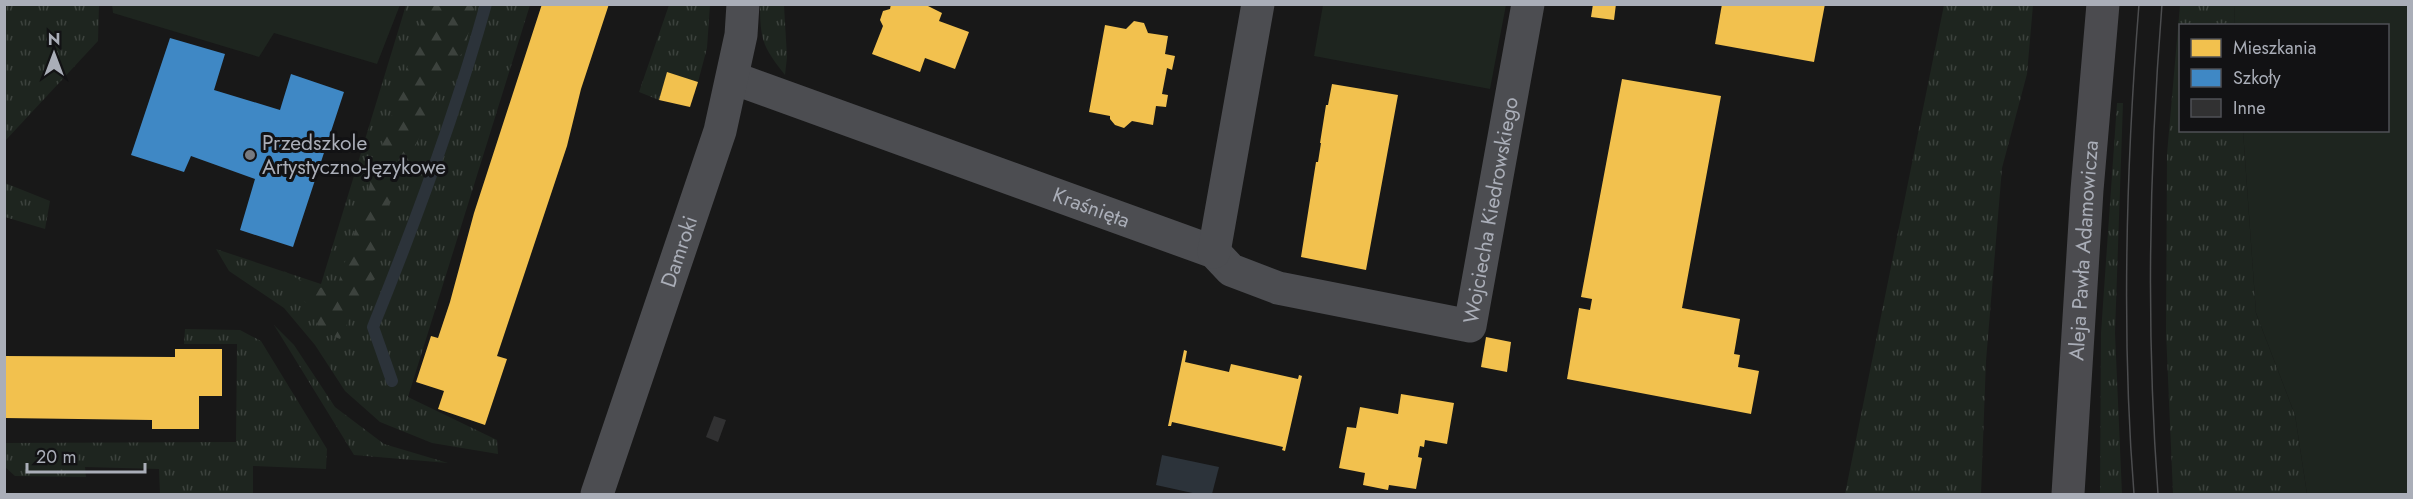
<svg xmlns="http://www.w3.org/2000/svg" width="2413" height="499" viewBox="0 0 2413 499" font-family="Jost,sans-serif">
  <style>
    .grass { fill: url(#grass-tufts) }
    .forest { fill: url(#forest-firs) }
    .green { fill: #1e251f }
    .water { fill: #2c333a }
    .homes { fill: #f2c14e }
    .schools { fill: #3f88c5 }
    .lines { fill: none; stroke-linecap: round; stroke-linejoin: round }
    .stream { stroke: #2c333a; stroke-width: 12 }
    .building { fill: #313132 }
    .street { stroke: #4c4d51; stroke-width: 33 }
    .secondary { stroke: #4b4b4f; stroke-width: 33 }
    .tram { stroke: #4c4d4f; stroke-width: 1.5 }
    .poi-dot { fill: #777a80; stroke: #121214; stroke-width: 2 }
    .labels { text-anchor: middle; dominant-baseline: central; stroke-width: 6; stroke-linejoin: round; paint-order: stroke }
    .poi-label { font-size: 21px; fill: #aaaeb8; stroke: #121214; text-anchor: start }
    .street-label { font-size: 21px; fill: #aaaeb8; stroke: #121214 }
  </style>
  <defs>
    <pattern id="grass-tufts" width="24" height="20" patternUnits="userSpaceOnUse" patternTransform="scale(1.5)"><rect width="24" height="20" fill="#1e251f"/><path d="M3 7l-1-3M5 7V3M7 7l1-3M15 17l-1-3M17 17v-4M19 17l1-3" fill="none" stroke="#3c423d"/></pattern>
    <pattern id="forest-firs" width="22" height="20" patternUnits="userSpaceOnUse" patternTransform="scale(1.5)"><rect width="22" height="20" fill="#1e251f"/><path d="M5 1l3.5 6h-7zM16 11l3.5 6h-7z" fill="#3c423d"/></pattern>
  </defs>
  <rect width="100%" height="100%" fill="#181818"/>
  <g class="grass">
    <polygon points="5,4 99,5 98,41 5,141"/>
    <polygon points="406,5 530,5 408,397 497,440 498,454 432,443 380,422 345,391 315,345 284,308 229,271 216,249 321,284"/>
    <polygon points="669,5 710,5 707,48 698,82 667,72 659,100 639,92"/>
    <path d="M760,5H784L787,57L785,75C763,47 760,40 760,5Z"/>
    <polygon points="1944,5 2033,5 2027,74 2002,168 1986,361 1981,494 1845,494"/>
    <polygon points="2180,5 2234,5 2235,25 2180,26 2180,130 2243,131 2256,313 2295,415 2307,494 2173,494 2166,332 2167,154"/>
    <polygon points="2117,103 2123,103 2115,333 2122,494 2100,494 2101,333"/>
    <polygon points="5,183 50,201 45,229 5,217"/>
    <polygon points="274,325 294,345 335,407 384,444 448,463 354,455"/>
    <polygon points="185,329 240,330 261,341 327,449 326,469 253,466 253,494 160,494 159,469 85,467 86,477 15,476 5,467 5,443 236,442 237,344 184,344"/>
  </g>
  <polygon class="forest" points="427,5 475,5 464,52 448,66 442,79 407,168 385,211 375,279 364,288 340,339 320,330 308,305 295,292 284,271 314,288 337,287"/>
  <g class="green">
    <polygon points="112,5 112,4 400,5 377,64 274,33 259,57 113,13"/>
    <polygon points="1323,5 1506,5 1490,89 1314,56"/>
    <polygon points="2234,5 2408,5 2408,494 2307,494 2295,415 2256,313 2243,131 2388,130 2388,26 2235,25"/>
  </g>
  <polygon class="water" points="1162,455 1219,467 1212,494 1197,494 1156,485"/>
  <g class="homes">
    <polygon points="542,4 609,4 581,89 567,146 497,356 507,359 485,425 438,409 444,391 416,382 431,336 438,338 450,302 474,213"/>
    <polygon points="891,4 924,4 942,13 939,21 969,32 955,69 925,58 920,72 872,54 883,26 880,20 883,11 890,9"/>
    <polygon points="1593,4 1616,4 1614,20 1591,17"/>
    <polygon points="1722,4 1825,4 1814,62 1715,44"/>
    <polygon points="1134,21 1144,23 1148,33 1168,36 1165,54 1175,56 1172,70 1167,68 1162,94 1168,95 1166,107 1156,106 1153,125 1132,121 1124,128 1115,125 1110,119 1110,116 1089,112 1105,25 1126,29"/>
    <polygon points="667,72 698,82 690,107 659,100"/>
    <polygon points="1622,79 1721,96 1682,308 1740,319 1734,354 1740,355 1738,367 1759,371 1751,414 1567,379 1579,308 1590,310 1592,299 1581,297"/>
    <polygon points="1332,84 1398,95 1366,270 1301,257 1316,162 1318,162 1321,143 1320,143 1326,105 1328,105"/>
    <polygon points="1486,337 1511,342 1507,372 1481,367"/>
    <polygon points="175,349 222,349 222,396 199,396 199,429 152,429 152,420 4,418 4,356 175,357"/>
    <polygon points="1184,350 1187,351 1185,362 1229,372 1231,364 1298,379 1299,375 1302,376 1285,451 1282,450 1283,447 1172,422 1171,426 1168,426"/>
    <polygon points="1401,394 1454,403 1447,444 1425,440 1424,447 1420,446 1418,457 1422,458 1416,489 1389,485 1388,490 1363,485 1365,473 1339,468 1347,427 1356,428 1360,407 1398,414"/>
  </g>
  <polygon class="schools" points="170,38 225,54 214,90 280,110 291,74 344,92 293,247 240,230 255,179 191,156 184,172 131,155"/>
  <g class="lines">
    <path class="stream" d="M392,381L373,327C416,221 455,115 486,4"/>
  </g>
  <polygon class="building" points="714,416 726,420 718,442 706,437"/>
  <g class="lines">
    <g class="street">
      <path id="s1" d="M733,78L1214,252L1231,270L1278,288L1470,326L1528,4"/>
      <polyline points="1214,252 1258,4"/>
      <path id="s2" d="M597,494L720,131L741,35L743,4"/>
    </g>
    <path class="secondary" id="s3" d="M2068,494L2087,190L2103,4"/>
    <g class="tram">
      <path d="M2134,494C2121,331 2126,167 2139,4"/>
      <path d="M2158,494C2146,331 2149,167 2162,4"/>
    </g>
  </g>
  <circle class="poi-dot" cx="250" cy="155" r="6"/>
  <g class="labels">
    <g class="poi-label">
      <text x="262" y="143">Przedszkole<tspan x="262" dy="24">Artystyczno-Językowe</tspan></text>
    </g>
    <g class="street-label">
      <text stroke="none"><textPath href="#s1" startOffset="900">Wojciecha Kiedrowskiego</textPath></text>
      <text stroke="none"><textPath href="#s1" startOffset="381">Kraśnięta</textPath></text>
      <text stroke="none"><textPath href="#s3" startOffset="244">Aleja Pawła Adamowicza</textPath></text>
      <text stroke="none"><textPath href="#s2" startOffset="256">Damroki</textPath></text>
    </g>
  </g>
  <rect width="2413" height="499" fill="none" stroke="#aaaeb8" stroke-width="12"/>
  <rect x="2179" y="24" width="210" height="108" fill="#121214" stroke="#4f5056" stroke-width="1.5"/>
  <rect x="2191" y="39" width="30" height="18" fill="#f2c14e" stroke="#4f5056" stroke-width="1.5"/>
  <text x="2233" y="54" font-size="18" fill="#aaaeb8">Mieszkania</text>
  <rect x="2191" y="69" width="30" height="18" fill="#3f88c5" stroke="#4f5056" stroke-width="1.5"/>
  <text x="2233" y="84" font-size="18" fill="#aaaeb8">Szkoły</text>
  <rect x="2191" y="99" width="30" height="18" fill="#313132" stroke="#4f5056" stroke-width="1.5"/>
  <text x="2233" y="114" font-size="18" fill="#aaaeb8">Inne</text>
  <g transform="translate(54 54)" stroke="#121214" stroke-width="4.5" paint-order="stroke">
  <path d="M0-4.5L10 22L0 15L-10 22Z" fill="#aaaeb8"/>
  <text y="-9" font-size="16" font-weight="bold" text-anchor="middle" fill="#aaaeb8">N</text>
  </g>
  <path d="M27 463v9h118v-9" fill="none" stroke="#aaaeb8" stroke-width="3"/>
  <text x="36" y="463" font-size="18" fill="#aaaeb8" stroke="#121214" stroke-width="4.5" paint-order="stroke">20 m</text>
</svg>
